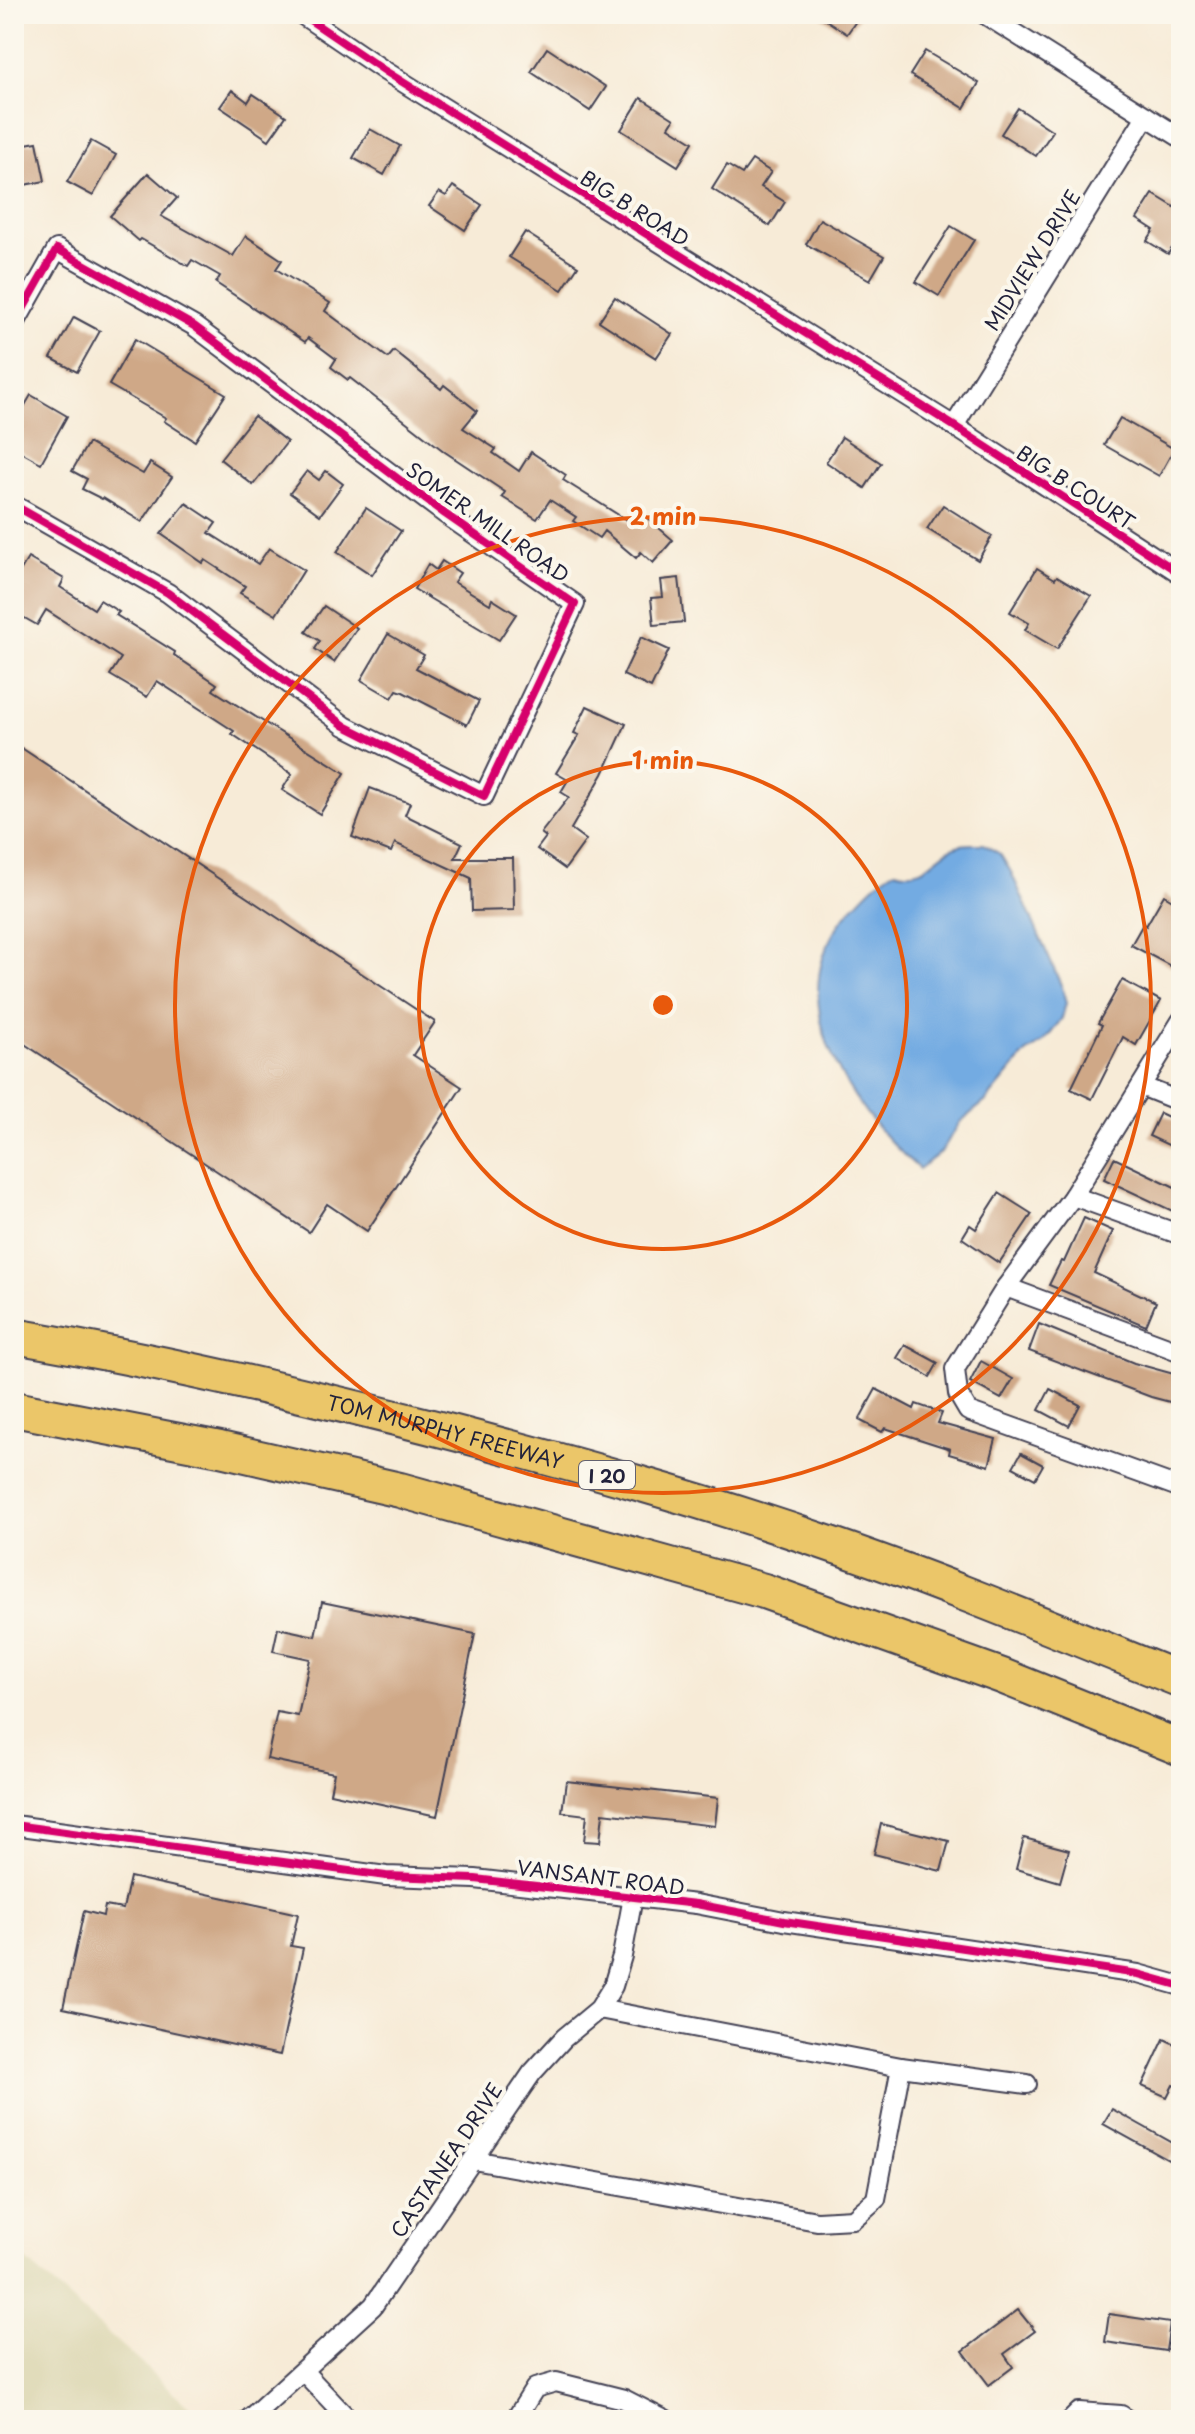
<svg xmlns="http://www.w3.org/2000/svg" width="1195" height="2434" viewBox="0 0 1195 2434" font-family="'Playpen Sans',sans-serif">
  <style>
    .built { fill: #e1dcbb }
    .water { fill: #73abe2; stroke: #4a668e; stroke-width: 2 }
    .building { fill: #cfa887 }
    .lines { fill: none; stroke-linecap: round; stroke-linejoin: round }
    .minor-casing { stroke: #424052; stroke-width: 22 }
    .motorway-casing { stroke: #424052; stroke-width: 38 }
    .minor { stroke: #fff; stroke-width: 18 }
    .motorway { stroke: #ebc669; stroke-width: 34 }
    .cycleway-casing { stroke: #fbf7ec; stroke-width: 13 }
    .cycleway { stroke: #d6006c; stroke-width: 8 }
    .ring { fill: none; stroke: #e8590c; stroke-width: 4 }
    .labels { text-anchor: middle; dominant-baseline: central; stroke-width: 8; stroke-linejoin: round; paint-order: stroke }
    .shield { fill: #fbf7ec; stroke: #636270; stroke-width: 2 }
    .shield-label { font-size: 18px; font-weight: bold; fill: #22223b }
    .street-label { font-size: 20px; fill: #22223b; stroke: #fbf7ec }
    .centre { fill: #e8590c; stroke: #fbf7ec; stroke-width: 4 }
    .ring-label { font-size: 24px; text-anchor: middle; font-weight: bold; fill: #e8590c; stroke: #fbf7ec; stroke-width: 8; stroke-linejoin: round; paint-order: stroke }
  </style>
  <rect width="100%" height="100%" fill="#fbf7ec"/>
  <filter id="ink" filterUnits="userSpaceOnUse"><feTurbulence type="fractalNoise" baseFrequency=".0125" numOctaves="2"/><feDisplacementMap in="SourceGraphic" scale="16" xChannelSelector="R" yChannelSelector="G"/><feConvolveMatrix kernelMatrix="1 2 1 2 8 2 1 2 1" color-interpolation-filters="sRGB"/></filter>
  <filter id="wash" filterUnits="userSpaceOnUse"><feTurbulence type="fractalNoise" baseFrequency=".006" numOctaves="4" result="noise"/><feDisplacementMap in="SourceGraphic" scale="32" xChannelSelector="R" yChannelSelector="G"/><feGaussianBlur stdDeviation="1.8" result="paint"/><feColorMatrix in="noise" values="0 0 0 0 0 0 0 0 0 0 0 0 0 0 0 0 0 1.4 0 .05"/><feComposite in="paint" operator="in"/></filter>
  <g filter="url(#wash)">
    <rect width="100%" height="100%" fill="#f7ebd7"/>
    <polygon class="built" points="14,2249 16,2251 204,2420 14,2420"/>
    <path class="water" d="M983,844L1000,854L1011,872L1062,987L1066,1003L1062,1018L1051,1033L1042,1043L1026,1053L986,1101L960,1122L941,1152L919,1169C846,1106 772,992 854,906C867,892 879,879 895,870C928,880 934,853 957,846C965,843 975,844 983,844Z"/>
    <g id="blocks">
      <g class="building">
        <polygon points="817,14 861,14 847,34"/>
        <polygon points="547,48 606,87 590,111 531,72"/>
        <polygon points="925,51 979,83 964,108 910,75"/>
        <polygon points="232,90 248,102 253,94 286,116 269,140 220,107"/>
        <polygon points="641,98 674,119 669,127 693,142 678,166 621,130"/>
        <polygon points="1018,108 1053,131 1036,156 1001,134"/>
        <polygon points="370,129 400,146 384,175 353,158"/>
        <polygon points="91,141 116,155 93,196 67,182"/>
        <polygon points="37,142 45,181 14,187 14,146"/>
        <polygon points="752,160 771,172 761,187 785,202 770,226 712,189 727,165 742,174"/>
        <polygon points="148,173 177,198 161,216 233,256 246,236 282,260 276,269 330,303 325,311 388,358 394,351 441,389 444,385 477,411 463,428 496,449 493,453 519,471 531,452 566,475 563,480 636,526 645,516 673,540 653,563 641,552 636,558 604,531 599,538 573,521 576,517 550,500 537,519 502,497 505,492 445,452 350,378 348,380 331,367 336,359 308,338 305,342 216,283 220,276 192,260 188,266 141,239 139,241 110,216"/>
        <polygon points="453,186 482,205 465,230 429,206 439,192 446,196"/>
        <polygon points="1153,194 1181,211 1181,235 1168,254 1147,241 1154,230 1137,219"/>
        <polygon points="820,219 884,256 870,280 806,244"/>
        <polygon points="951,226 974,240 939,296 916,282"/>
        <polygon points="525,232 578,266 562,290 509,257"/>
        <polygon points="615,297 672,334 656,358 599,321"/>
        <polygon points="74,317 100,331 77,372 51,358"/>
        <polygon points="135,339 226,394 195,441 164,421 166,418 109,385"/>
        <polygon points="31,395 67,416 41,463 14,448 14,424"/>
        <polygon points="254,416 287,442 253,485 220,459"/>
        <polygon points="1120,418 1174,449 1159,476 1104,445"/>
        <polygon points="842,437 881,463 865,488 826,462"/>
        <polygon points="88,443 143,474 150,463 172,477 142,522 103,498 102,499 82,489 87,479 72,471"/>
        <polygon points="307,471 319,480 326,471 343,484 320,515 290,493"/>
        <polygon points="186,503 216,523 209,533 258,564 269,548 304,570 276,615 240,593 245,586 205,560 203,563 161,534"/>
        <polygon points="943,505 992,536 978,560 927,529"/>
        <polygon points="366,508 401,531 372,575 337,552"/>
        <polygon points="28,558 64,579 60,587 94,609 100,600 119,612 116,615 175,652 174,655 217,684 213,690 345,773 320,814 282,790 292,774 232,734 234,731 157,681 147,697 110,675 121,658 46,610 37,625 14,612 14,581"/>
        <polygon points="442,561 460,573 454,582 490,604 492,599 516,614 499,640 414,589 428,564 436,570"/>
        <polygon points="1037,568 1055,579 1057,576 1091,596 1057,649 1025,630 1029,623 1010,612"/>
        <polygon points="679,578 684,622 654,625 651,598 663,597 661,580"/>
        <polygon points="324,606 357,628 334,662 315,649 320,641 306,632"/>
        <polygon points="388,634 424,655 416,668 479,701 467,725 403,692 397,690 392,698 361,680"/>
        <polygon points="641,637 669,650 651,688 623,675"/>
        <polygon points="587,706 626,724 603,774 571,829 586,840 565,869 537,849 546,837 541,833 569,797 561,792 568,780 556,773 579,735 574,733"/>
        <polygon points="14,743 435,1022 413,1055 462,1087 367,1231 327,1204 309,1232 14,1037"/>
        <polygon points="370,788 410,803 405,815 462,843 455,858 513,858 514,910 472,911 471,878 395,843 391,852 352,837"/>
        <polygon points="1164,895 1181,905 1181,959 1176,969 1131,945 1143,924 1146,926"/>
        <polygon points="1122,980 1161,1001 1136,1045 1123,1037 1092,1099 1071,1089 1102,1025 1098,1023"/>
        <polygon points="1160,1113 1181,1123 1181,1151 1149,1136"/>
        <polygon points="1114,1158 1181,1190 1181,1215 1104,1179"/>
        <polygon points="999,1193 1032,1214 999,1263 962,1238 970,1225 976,1229"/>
        <polygon points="1084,1218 1113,1231 1094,1273 1156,1302 1146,1326 1049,1285 1061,1261 1064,1262"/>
        <polygon points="1039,1324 1134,1363 1181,1376 1181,1405 1151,1397 1029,1351"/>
        <polygon points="905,1345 938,1363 930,1377 897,1358"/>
        <polygon points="981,1361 1013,1379 1001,1399 970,1382"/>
        <polygon points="876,1389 914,1409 916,1404 942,1413 938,1423 996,1439 989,1466 949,1454 950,1449 885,1428 882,1432 859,1420"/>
        <polygon points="1050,1389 1080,1405 1069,1426 1039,1410"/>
        <polygon points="1021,1453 1043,1465 1035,1479 1013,1467"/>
        <polygon points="322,1602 475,1634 437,1816 330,1793 334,1773 267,1759 277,1712 298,1716 310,1659 273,1651 278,1628 315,1636"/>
        <polygon points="566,1781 718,1798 715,1826 603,1813 600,1842 584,1841 587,1815 562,1812"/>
        <polygon points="881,1824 949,1841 941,1871 874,1854"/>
        <polygon points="1024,1838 1069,1850 1060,1882 1016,1869"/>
        <polygon points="130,1877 298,1914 291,1946 303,1948 280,2055 63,2008 84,1911 103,1916 105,1906 123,1909"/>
        <polygon points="1164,2039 1181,2047 1181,2088 1173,2085 1167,2097 1142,2086"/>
        <polygon points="1112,2109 1178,2146 1170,2161 1103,2124"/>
        <polygon points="1018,2310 1035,2331 1004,2354 1013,2367 989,2385 963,2351"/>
        <polygon points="1109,2314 1170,2323 1166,2351 1105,2342"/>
      </g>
    </g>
  </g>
  <g filter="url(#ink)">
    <use href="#blocks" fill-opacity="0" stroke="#424052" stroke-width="2"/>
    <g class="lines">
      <defs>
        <g id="minor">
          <polyline points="301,14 385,71 954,426 1181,574"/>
          <polyline points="984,14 1181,138"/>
          <polyline points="14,325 57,249 194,326 445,514 575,604 484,796 345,726 168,593 14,505"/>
          <polyline points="954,426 1146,116"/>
          <polyline points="1181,1021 1073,1196 1006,1287 955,1369 958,1394 968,1411 1181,1488"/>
          <polyline points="1141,1086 1181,1102"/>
          <polyline points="1073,1196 1181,1235"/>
          <polyline points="1006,1287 1181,1352"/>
          <polyline points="14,1825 386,1876 475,1879 696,1904 784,1921 1138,1974 1181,1986"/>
          <polyline points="901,2067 1027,2084"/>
          <polyline points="473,2160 817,2221 853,2219 876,2199 901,2067 599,2009"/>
          <polyline points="303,2371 349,2420"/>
          <polyline points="248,2420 373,2306 532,2073 564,2038 599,2009 613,1986 622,1956 633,1897"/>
          <polyline points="515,2420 535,2388 556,2382 624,2399 665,2420"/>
          <polyline points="1071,2420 1079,2412 1121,2415 1129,2420"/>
        </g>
        <g id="motorway">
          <path id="s1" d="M14,1336C161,1361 307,1395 451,1432C577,1465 704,1500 827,1543C947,1584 1063,1633 1181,1680"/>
          <polyline points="14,1409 220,1449 400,1490 764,1591 1002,1676 1181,1748"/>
        </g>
      </defs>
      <use href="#minor" class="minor-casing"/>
      <use href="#motorway" class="motorway-casing"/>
      <use href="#minor" class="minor"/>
      <use href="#motorway" class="motorway"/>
      <defs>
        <g id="cycleway">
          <polyline points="301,14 385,71 954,426 1181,574"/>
          <polyline points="14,325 57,249 194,326 445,514 575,604 484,796 345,726 168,593 14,505"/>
          <polyline points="14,1825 386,1876 475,1879 696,1904 784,1921 1138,1974 1181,1986"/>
        </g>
      </defs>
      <use href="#cycleway" class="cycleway-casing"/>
      <use href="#cycleway" class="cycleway"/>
    </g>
  </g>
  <g class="ring">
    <circle cx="663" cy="1005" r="244"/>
    <circle cx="663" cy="1005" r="488"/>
  </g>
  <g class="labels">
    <rect class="shield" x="579" y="1461" width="56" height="28" rx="6"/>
    <g class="shield-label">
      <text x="607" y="1475">I 20</text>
    </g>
    <g class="street-label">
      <text transform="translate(635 208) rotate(32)">BIG B ROAD</text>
      <text transform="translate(1032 260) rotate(-58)">MIDVIEW DRIVE</text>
      <text transform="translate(1076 487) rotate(33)">BIG B COURT</text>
      <text transform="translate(488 522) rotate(35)">SOMER MILL ROAD</text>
      <text stroke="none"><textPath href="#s1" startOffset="442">TOM MURPHY FREEWAY</textPath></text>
      <text transform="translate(601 1877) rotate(7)">VANSANT ROAD</text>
      <text transform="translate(446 2160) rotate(-56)">CASTANEA DRIVE</text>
    </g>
  </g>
  <circle cx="663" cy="1005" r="12" class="centre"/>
  <g class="ring-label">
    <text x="663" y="525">2 min</text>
    <text x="663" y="769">1 min</text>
  </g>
  <rect width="1195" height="2434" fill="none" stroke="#fbf7ec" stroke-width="48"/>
</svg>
